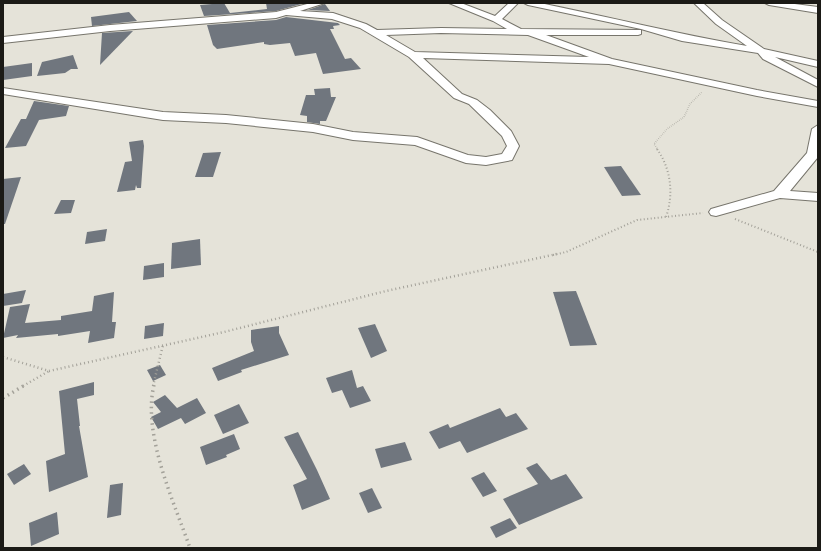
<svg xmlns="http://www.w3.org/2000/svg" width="821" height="551" viewBox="0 0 821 551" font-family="'PT Sans Narrow',sans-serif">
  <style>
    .building { fill: #70767e }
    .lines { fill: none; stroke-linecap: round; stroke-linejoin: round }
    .minor-casing { stroke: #77756c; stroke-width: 2 }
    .path-far3 { stroke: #a3a199; stroke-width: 1.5; stroke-dasharray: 0.5 1.5; stroke-linecap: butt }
    .path-far2 { stroke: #a3a199; stroke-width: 2; stroke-dasharray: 1 2.5; stroke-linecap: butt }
    .path-far1 { stroke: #a3a199; stroke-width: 2.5; stroke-dasharray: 1 3; stroke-linecap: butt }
    .path { stroke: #a3a199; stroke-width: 3.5; stroke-dasharray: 1.5 4; stroke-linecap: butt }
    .minor { fill: #fff; fill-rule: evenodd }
  </style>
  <rect width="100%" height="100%" fill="#e5e3d9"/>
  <g class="building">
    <polygon points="224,3 230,13 267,9 266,3 305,3 276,11 204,16 200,5"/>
    <polygon points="325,4 330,11 308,10"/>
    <polygon points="129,12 137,21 92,26 91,17"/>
    <polygon points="286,17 338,23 340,25 333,26 334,29 330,29 345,59 351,58 361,69 323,74 316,53 295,56 290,43 270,45 264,44 264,42 217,49 213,45 207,25 276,20"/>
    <polygon points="133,31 100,65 102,33"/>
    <polygon points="73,55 78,69 71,69 65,73 37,76 42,62"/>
    <polygon points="32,63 32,76 3,80 3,67"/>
    <polygon points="330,88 331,97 336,97 326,121 320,121 320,124 307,122 307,116 300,115 306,95 315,95 314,89"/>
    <polygon points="34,101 69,106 66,116 39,120 26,146 5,148 21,119 26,119"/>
    <polygon points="143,140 144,146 141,188 137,188 136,185 135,190 117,192 125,162 132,161 129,142"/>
    <polygon points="221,152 213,177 195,177 203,153"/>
    <polygon points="621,166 641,195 622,196 604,167"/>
    <polygon points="21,177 5,224 3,224 3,179"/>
    <polygon points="61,200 75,200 71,213 54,214"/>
    <polygon points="107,229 105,241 85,244 87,232"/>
    <polygon points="200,239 201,265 171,269 172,243"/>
    <polygon points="164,263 164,277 143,280 144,266"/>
    <polygon points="26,290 22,303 3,306 3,294"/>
    <polygon points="576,291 597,345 570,346 553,292"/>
    <polygon points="114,292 112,322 116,322 114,338 88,343 90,331 58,336 58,334 16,338 18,335 3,338 10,307 30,304 25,323 61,320 61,316 92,311 94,296"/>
    <polygon points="164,323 163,336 144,339 145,326"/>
    <polygon points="375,324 387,351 371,358 358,328"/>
    <polygon points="279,326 279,333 289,355 241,370 242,372 218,381 212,368 254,351 251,342 251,330"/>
    <polygon points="160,365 166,375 153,381 147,370"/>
    <polygon points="352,370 357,388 363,386 371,401 350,408 342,390 332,393 326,378"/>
    <polygon points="94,382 94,395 77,399 80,426 79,426 88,477 49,492 46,461 65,454 59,391"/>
    <polygon points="165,395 177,408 197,398 206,413 185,424 181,418 158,429 151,417 161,412 153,402"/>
    <polygon points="239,404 249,423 223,434 214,415"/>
    <polygon points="500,408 506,417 516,413 528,429 467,453 460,441 439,449 429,432 448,424 450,428"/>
    <polygon points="298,432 317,470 330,499 302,510 293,485 307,479 284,437"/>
    <polygon points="234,434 240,449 226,455 227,457 206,465 200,447"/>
    <polygon points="405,442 412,460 381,468 375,449"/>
    <polygon points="537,463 551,480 566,474 583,498 519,525 503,499 538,484 526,468"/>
    <polygon points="24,464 31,474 14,485 7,474"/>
    <polygon points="484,472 497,491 483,497 471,478"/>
    <polygon points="123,483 121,515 107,518 110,485"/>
    <polygon points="372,488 382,508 368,513 359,493"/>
    <polygon points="57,512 59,534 31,546 29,523"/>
    <polygon points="510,518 517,528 496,538 490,527"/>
  </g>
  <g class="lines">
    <defs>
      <g id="minor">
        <path d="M311,3H325L300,11L333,13L366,24L377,30L441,28L507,29L493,21L449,3H461L495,16L509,3H518L502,19L521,29L641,30V34L638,35H546L612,59L757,90L818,101V107L757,96L609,64L423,58L462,94L477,100L490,110L511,131L519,146L512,160L486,165L466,163L415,145L353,140L313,132L226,123L163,120L3,94V88L163,112L226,115L313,124L353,132L417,137L468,155L486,157L502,154L507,146L502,136L469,104L454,98L409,57L360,28L332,19L286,15L276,18L110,31L3,43V37L110,25L276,12ZM441,33L528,35L589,57L415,52L386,35Z"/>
        <path d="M524,3H540C609,17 677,34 747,46L716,24L694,3H703L722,20L764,49L818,61V67L775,57L818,80V87L763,59L758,53L682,41L641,29L528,5Z"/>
        <polygon points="765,3 787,3 818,7 818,13 769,5"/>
        <polygon points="818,125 818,157 790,191 818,193 818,201 780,198 716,216 711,215 709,212 711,209 774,191 807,153 812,129"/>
      </g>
    </defs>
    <use href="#minor" class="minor-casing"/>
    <polyline class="path-far3" points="658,150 654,144 667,129 684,117 690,104 702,92"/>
    <g class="path-far2">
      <path d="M657,149C671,169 674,194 666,217"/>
      <polyline points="735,219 818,252"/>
      <polyline points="553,255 566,252 637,220 703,213"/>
    </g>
    <g class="path-far1">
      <polyline points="3,357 49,371 224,332 386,291 557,254"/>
      <polyline points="23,386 49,371"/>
      <polyline points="153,386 163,345"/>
    </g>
    <g class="path">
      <path d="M154,385C142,434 174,502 190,548"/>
      <polyline points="3,398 25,385"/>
    </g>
    <use href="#minor" class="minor"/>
  </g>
  <rect width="821" height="551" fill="none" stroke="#1b1a16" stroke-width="8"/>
</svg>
